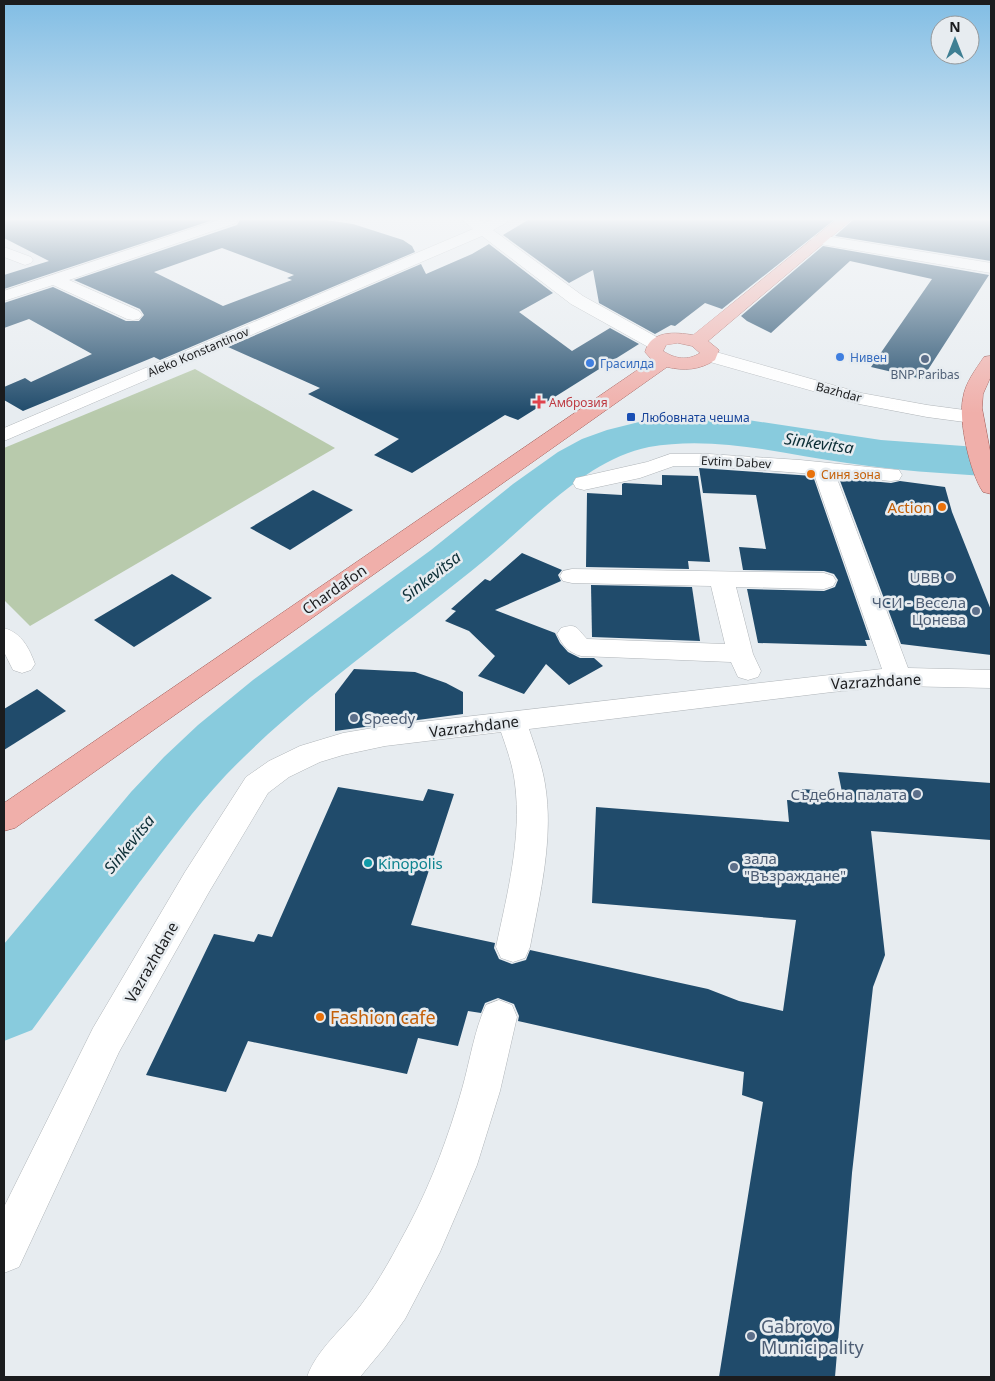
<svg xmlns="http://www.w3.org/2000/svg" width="995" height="1381" viewBox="0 0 995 1381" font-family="'Noto Sans',sans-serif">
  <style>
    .green { fill: #b8caac }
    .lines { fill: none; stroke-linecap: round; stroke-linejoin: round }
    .river { fill: #88cbdd; fill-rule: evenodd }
    .building { fill: #204b6b; fill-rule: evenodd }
    .minor-casing { stroke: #b0b5b9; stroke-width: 1 }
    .major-casing { stroke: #9f5954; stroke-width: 1 }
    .minor { fill: #fff; fill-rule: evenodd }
    .major { fill: #f0afaa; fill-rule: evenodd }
    .shop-dot { fill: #3f7fe0; stroke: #e7ecf0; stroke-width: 2 }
    .service-dot { fill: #5c6f8a; stroke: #e7ecf0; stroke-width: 2 }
    .health-dot { fill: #e0444e; stroke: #e7ecf0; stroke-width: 2 }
    .transit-dot { fill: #1a4fb4; stroke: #e7ecf0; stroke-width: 2 }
    .food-dot { fill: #e8710a; stroke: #e7ecf0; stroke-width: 2 }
    .culture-dot { fill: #0f9aa8; stroke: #e7ecf0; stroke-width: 2 }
    .labels { text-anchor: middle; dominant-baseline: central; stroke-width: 5; stroke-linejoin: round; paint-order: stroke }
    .far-street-label { font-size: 12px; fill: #1b1c1e; stroke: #e7ecf0 }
    .far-shop-label { font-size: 12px; fill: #366cbe; stroke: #e7ecf0; text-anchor: start }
    .far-service-label { font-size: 12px; fill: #4e5e75; stroke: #e7ecf0 }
    .far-health-label { font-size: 12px; fill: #be3a42; stroke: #e7ecf0; text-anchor: start }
    .far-transit-label { font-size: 12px; fill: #164399; stroke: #e7ecf0; text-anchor: start }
    .far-food-label { font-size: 12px; fill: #c56008; stroke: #e7ecf0; text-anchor: start }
    .food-label { font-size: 15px; fill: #c56008; stroke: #e7ecf0; text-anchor: end }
    .service-label { font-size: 15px; fill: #4e5e75; stroke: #e7ecf0; text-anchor: end }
    .street-label { font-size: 15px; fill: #1b1c1e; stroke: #e7ecf0 }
    .culture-label { font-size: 15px; fill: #0d838f; stroke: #e7ecf0; text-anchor: start }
    .water-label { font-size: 16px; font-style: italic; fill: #0c2e36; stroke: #e7ecf0 }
    .near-food-label { font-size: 18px; fill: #c56008; stroke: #e7ecf0; text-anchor: start }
    .near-service-label { font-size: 18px; fill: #4e5e75; stroke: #e7ecf0; text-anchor: start }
  </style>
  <rect width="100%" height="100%" fill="#e7ecf0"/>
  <polygon class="green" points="195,369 335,448 30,626 4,600 4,448"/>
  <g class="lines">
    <path class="river" d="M699,416L748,420L881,440L991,448V476C943,474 895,470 847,463C782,454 715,435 649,447C587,459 533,520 486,559C400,630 304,694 226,775C194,809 167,846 139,883C103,932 68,981 32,1030L4,1041V944L131,792L164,757L198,725L253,680L431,550L513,484L558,452L582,439L607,430L651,419Z"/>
  </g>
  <g class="building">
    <polygon points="4,220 213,220 4,289 4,275 49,261 4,238"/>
    <path d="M240,220H326L353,224L403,240L412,246L415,252L160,360L154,357L23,411L4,400V387L25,378L31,382L92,354L29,319L4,328V303L53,287L126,321H139L144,315L140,309L74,280L237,225ZM222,248L294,275L287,278L292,280L223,306L154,272Z"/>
    <polygon points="528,220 834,220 722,309 705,303 675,326 671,325 655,334 599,303 593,270 569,283 503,235"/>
    <polygon points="853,220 991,220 991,261 835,236"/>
    <polygon points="489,244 553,293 519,312 572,351 610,328 639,344 518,420 505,415 412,473 374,455 399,439 308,394 320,388 228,347 421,264 426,274 472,254"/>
    <polygon points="823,246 989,275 922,379 871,367 932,279 850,261 771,333 747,321 741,316"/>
    <polygon points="699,468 813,476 870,640 865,640 867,646 758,643 747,589 824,591 835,587 838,580 834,574 824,571 743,570 739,547 766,549 756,495 703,493"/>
    <polygon points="662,475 698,476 710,562 688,561 689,569 586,567 587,493 622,495 622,484 624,483 662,485"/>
    <polygon points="839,478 891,483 900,481 945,487 952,512 991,610 991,655 901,644"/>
    <polygon points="313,490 353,510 290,550 250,528"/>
    <polygon points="522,553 562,570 558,575 561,581 495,610 555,633 560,643 568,652 580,658 594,658 603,666 569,685 546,664 524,694 478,676 495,656 469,631 445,621 456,611 451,609 485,579 490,581"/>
    <polygon points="172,574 212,598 134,647 94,620"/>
    <polygon points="591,585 692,587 700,641 592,637"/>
    <polygon points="354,669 415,672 446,683 463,692 463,714 335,731 335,694"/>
    <polygon points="37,689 66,711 4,750 4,709"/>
    <polygon points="838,772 991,783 991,840 871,831 885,955 873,987 852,1173 835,1377 719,1377 763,1102 742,1095 744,1072 518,1021 519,1016 514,1004 498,998 485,1003 481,1013 468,1011 458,1046 418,1038 407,1074 248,1041 226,1092 146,1075 214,934 254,942 258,934 272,937 338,787 423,801 428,789 454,794 411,925 495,943 494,948 499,959 512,964 526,960 530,950 708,989 739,1001 783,1011 796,920 592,903 596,807 789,822 787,800 804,801 802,789 842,792"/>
  </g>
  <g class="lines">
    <defs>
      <g id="minor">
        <polygon points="218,220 238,220 236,223 69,280 139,311 142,315 139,319 133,320 127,319 53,285 4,301 4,291"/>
        <polygon points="463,220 479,220 484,223 491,220 508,220 506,223 493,230 583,296 662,340 665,344 662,348 656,349 650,348 571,304 482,236 4,441 4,428 473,229"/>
        <polygon points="819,235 991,263 991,273 814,243 811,240 814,237"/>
        <polygon points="4,247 31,257 33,260 31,263 25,265 4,257"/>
        <polygon points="709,350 861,393 927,405 972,411 979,413 982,417 979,421 972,423 927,417 859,404 703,360 700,356 703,352"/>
        <path d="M670,454H709L800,460L899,470L902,475L899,480L891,481L836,476L908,668L991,670V688L898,686L832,692L529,729C535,747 542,765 545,784C554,838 540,894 530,947L525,958L513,962L501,958L496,947C507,895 522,838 515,784C513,766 507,749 501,732L385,746L343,755L320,762L289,777L268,793L209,892L119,1052L19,1267L4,1273V1207L93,1028L185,872L246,777L269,761L300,746L343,733L385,726L882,669L814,474L709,466H674L640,478L584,490L576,488L573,483L576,478L647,462Z"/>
        <path d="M572,569L824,573L833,576L836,581L833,586L824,589L736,587L753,654L761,671L758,677L748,680L738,677L731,662L581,656C568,652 563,646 557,634L561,628C578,623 576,628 587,639L725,644L711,586L572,583L563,581L560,576L563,571Z"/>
        <path d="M4,628C22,633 29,648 35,664L31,670L22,673L13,670L4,652Z"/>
        <path d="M499,1000L512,1005L517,1017L500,1091L477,1165L462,1201L440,1252L405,1319L385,1347L360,1377H307C317,1349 343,1329 361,1305C380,1280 395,1251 410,1223C432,1181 449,1135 462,1089C470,1061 474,1031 486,1005Z"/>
      </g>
      <g id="major">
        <path d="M836,220H851L708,341L719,350L715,360C700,370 684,371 667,367L15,828L4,831V803L652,360L645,352C651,330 675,332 693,335ZM678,343L692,346L700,353C688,361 675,359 663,351L666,345Z"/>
        <path d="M991,356V376L983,394L982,408L991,456V494L983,492C970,473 958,420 963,398C965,383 976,369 984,357Z"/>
      </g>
    </defs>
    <use href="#minor" class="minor-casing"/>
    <use href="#major" class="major-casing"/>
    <use href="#minor" class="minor"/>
    <use href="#major" class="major"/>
  </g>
  <linearGradient id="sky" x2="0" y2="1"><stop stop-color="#81bde4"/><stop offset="0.53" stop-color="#f4f6f8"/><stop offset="1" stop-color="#f4f6f8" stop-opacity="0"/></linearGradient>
  <rect width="995" height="413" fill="url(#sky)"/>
  <g class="shop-dot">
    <circle cx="840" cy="357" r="5"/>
    <circle cx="590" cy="363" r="5"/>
  </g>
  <g class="service-dot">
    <circle cx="925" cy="359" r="5"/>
    <circle cx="950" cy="577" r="5"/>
    <circle cx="976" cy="611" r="5"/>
    <circle cx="354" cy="718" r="5"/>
    <circle cx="917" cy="794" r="5"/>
    <circle cx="734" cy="867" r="5"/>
    <circle cx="751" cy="1336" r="5"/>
  </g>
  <path class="health-dot" d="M536.5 394.5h5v5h5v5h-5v5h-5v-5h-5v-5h5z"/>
  <rect class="transit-dot" x="626" y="412" width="10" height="10" rx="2.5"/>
  <g class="food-dot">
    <circle cx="811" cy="474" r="5"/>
    <circle cx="942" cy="507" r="5"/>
    <circle cx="320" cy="1017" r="5"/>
  </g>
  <circle class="culture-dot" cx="368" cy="863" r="5"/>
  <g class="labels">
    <g class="far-street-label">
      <text transform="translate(198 352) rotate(-23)">Aleko Konstantinov</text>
      <text transform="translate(839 392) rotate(15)">Bazhdar</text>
      <text transform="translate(736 462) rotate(3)">Evtim Dabev</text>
    </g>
    <g class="far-shop-label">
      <text x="850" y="357">Нивен</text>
      <text x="600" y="363">Грасилда</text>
    </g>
    <g class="far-service-label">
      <text x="925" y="374">BNP Paribas</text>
    </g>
    <g class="far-health-label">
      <text x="549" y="402">Амброзия</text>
    </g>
    <g class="far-transit-label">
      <text x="641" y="417">Любовната чешма</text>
    </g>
    <g class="far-food-label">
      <text x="821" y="474">Синя зона</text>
    </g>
    <g class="food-label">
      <text x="932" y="507">Action</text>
    </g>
    <g class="service-label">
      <text x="940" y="577">UBB</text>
      <text x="966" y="602">ЧСИ - Весела<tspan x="966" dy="17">Цонева</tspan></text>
      <text x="364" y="718" text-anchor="start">Speedy</text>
      <text x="907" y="794">Съдебна палата</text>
      <text x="744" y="858" text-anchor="start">зала<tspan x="744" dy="17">"Възраждане"</tspan></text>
    </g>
    <g class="street-label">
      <text transform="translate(334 589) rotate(-35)">Chardafon</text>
      <text transform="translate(876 681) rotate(-3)">Vazrazhdane</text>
      <text transform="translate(474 726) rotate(-7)">Vazrazhdane</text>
      <text transform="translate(151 962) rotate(-60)">Vazrazhdane</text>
    </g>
    <g class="culture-label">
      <text x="378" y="863">Kinopolis</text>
    </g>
    <g class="water-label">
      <text transform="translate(819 443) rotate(8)">Sinkevitsa</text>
      <text transform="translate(431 576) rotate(-38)">Sinkevitsa</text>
      <text transform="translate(129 844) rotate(-51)">Sinkevitsa</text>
    </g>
    <g class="near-food-label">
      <text x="330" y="1017">Fashion cafe</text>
    </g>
    <g class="near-service-label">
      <text x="761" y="1326">Gabrovo<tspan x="761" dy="21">Municipality</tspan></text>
    </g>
  </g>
  <rect width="995" height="1381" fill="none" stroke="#1b1c1e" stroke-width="10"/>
  <g transform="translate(955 40)"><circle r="24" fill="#e7ecf0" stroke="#95999c"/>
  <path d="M0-4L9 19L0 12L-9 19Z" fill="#3f7f93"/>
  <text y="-8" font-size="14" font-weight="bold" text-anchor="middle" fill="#1b1c1e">N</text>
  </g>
</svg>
